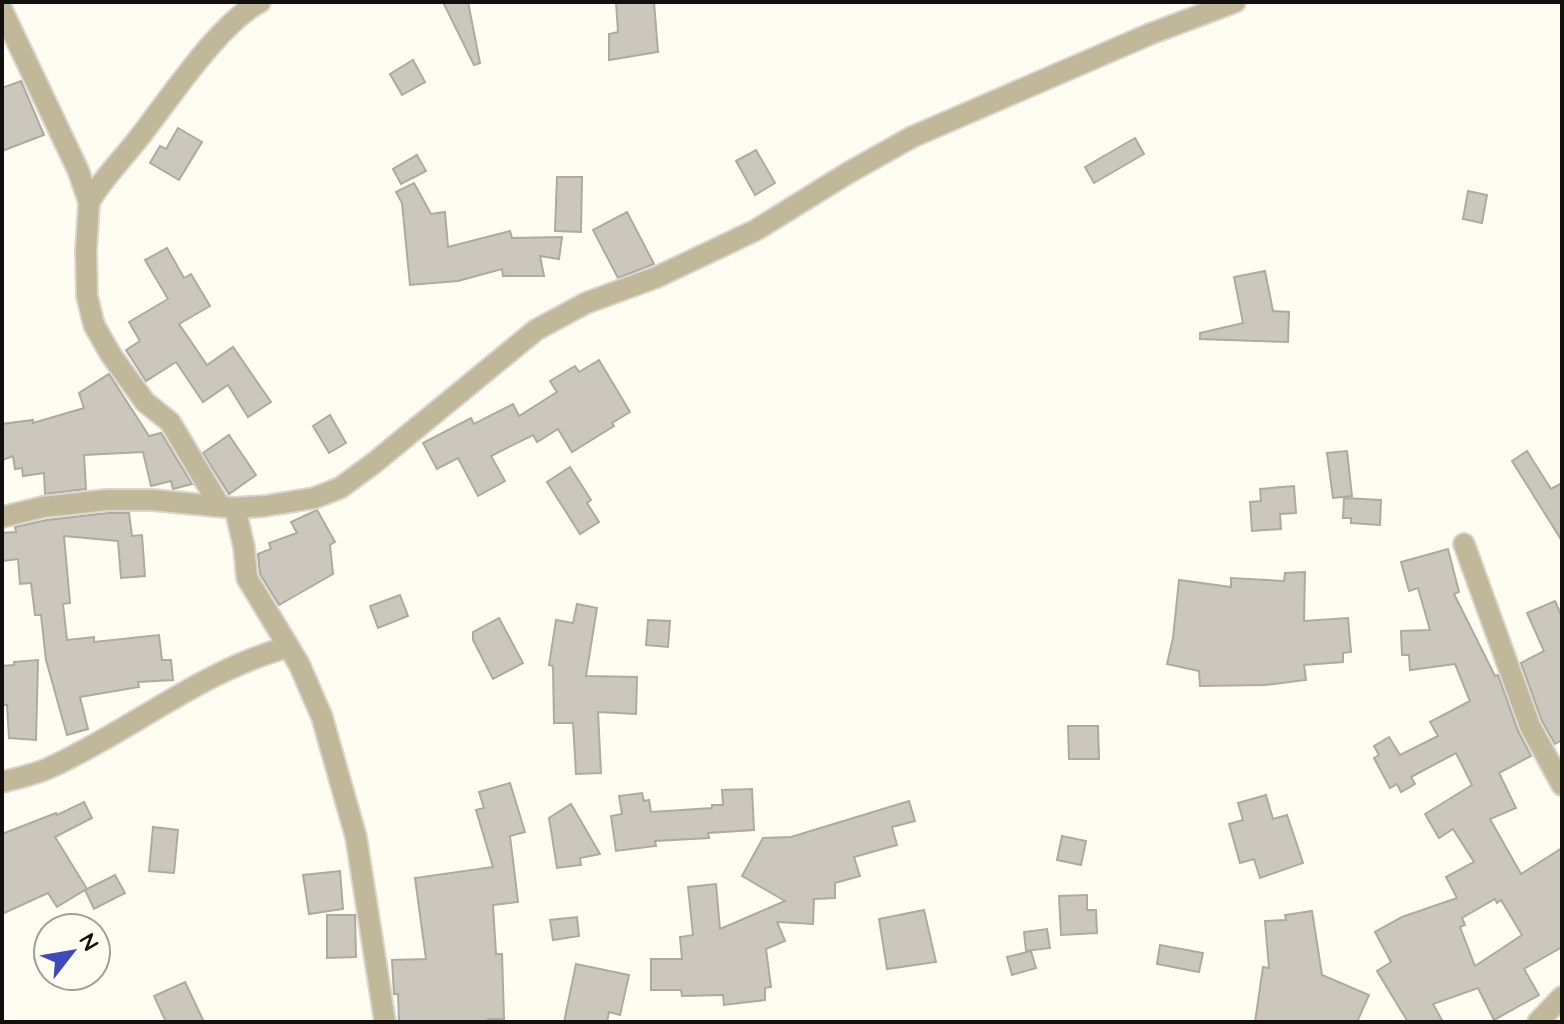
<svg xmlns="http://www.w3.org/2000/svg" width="1564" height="1024" viewBox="0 0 1564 1024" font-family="Quicksand,sans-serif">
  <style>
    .building { fill: #cbc7bc; stroke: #adaa9f; stroke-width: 2; fill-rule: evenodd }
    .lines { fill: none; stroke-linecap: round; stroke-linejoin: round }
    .street-casing { stroke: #d9d6cd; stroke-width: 24 }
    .street { stroke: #c1b799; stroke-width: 20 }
  </style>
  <rect width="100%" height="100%" fill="#fffcf2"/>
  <g class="building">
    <polygon points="443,2 468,2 480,63 474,65"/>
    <polygon points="616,2 654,2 658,52 609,60 609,34 618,32"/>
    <polygon points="413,60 425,82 402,95 390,74"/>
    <polygon points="21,81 44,135 2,151 2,88"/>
    <polygon points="178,128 202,142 179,180 150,163 160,146 166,149"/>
    <polygon points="1135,138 1144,154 1094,183 1085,167"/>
    <polygon points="756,150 775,183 755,195 736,161"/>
    <polygon points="417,155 426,171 401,184 393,169"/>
    <polygon points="557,177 582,177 581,232 555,231"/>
    <polygon points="414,183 431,214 445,212 448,247 510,231 512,238 562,237 559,259 540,256 544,276 503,276 502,269 458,281 410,285 402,203 396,192"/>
    <polygon points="1468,191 1487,195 1482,223 1463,219"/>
    <polygon points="627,212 654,264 618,278 593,230"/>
    <polygon points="167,248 184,278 191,274 210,306 179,324 207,365 233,347 271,402 248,417 228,385 203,402 176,362 146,381 126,350 140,341 129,322 168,299 145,260"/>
    <polygon points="1265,271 1273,311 1289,312 1288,342 1200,339 1200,333 1243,323 1234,277"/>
    <polygon points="599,360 630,412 612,423 614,426 572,452 558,429 537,442 533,435 491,456 505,481 478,496 458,458 437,469 423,443 471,418 474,424 513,404 519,416 557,392 550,381 575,366 579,372"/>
    <polygon points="109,374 149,436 161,433 192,484 173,489 171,481 151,486 143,452 84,455 86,489 45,494 44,473 23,476 22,468 15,469 13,456 2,460 2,424 33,420 33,423 84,408 79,393"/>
    <polygon points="330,415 346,443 329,453 313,426"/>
    <polygon points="229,435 256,475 229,494 203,453"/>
    <polygon points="1347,451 1352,496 1333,498 1327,453"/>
    <polygon points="1527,451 1551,489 1562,483 1562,541 1512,461"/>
    <polygon points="570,467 591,500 587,503 599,522 580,534 547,482"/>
    <polygon points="1294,486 1296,513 1280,514 1281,529 1252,531 1250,502 1261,501 1260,489"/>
    <polygon points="1344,498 1381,500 1380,525 1351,523 1351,518 1343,518"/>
    <polygon points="317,510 335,542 330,545 333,574 279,605 260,574 258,554 271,549 269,543 297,533 291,522"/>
    <polygon points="108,513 129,513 132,536 142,535 145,576 121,578 118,541 64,536 70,603 63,604 67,640 94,637 94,642 159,635 162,660 171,660 173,680 138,682 139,687 80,697 88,729 67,735 46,660 41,615 35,615 31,583 20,584 18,559 2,561 2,533 16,532 15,527 47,520"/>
    <path d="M1448,549L1459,592L1454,594L1495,676L1498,675L1518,731L1531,756L1499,773L1516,808L1490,819L1521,874L1562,848V947L1524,969L1539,995L1494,1020L1478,988L1433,1004L1443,1022H1408L1377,971L1391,962L1375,932L1402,917L1457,898L1446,877L1474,862L1453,829L1439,838L1425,814L1472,785L1456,753L1411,777L1415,784L1401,792L1397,784L1390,788L1374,758L1379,755L1374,746L1389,737L1400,755L1438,736L1430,722L1470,701L1455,664L1410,670L1409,655H1402L1401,631L1430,630L1418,588L1409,591L1401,562ZM1495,899L1497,903L1501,900L1522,935L1475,966L1460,927L1465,925L1462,918Z"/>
    <polygon points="1305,572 1304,621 1348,618 1351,652 1343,653 1343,662 1304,665 1306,680 1265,685 1200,686 1199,671 1167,664 1173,638 1179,580 1231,587 1231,578 1284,581 1285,573"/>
    <polygon points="400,595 408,616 378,628 370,606"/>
    <polygon points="1555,601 1562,617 1562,740 1555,744 1542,721 1521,663 1544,651 1527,613"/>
    <polygon points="577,604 597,608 586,676 637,677 636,714 598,712 601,773 576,774 573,723 554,723 553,666 549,665 556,620 573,623"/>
    <polygon points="499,618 523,663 493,679 473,640 473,632"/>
    <polygon points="648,620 670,621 668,647 646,645"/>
    <polygon points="38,660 36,740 9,738 7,705 2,705 2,666 14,665 14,662"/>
    <polygon points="1068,726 1098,726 1099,759 1069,759"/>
    <polygon points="510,783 525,832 510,836 518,902 493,905 496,954 502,954 504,1019 488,1019 488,1022 399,1022 398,994 394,994 392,960 426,959 415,878 493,867 476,810 484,808 479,792"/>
    <polygon points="752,789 754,830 708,833 709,838 655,841 656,846 616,851 611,816 622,814 619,796 642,793 644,801 649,800 651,812 712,808 712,805 723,805 722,790"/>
    <polygon points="1266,795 1273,819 1287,815 1303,863 1260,878 1254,859 1240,863 1229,824 1243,820 1238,803"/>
    <polygon points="909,801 915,821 892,827 897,845 854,857 860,876 835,883 835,898 814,899 813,924 777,922 785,941 766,949 771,987 765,988 765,1000 724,1005 723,995 682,996 681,990 651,990 651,959 682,959 680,937 693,935 688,887 716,884 720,929 785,901 742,876 763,838 791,837"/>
    <polygon points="84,802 92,818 55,837 87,889 115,875 125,893 94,909 85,890 57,907 48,893 2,914 2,834 56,813 57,815"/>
    <polygon points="571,804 600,854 580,858 581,865 557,868 549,818"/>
    <polygon points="153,827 178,830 174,873 149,871"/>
    <polygon points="1062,836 1086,841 1081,865 1057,860"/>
    <polygon points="340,871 343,909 309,914 303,875"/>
    <polygon points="1087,895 1087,910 1096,910 1097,933 1061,935 1059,896"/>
    <polygon points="924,910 936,962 887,969 879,919"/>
    <polygon points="1312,911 1322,975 1369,995 1357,1022 1255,1022 1263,967 1269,968 1265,921 1286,920 1285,915"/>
    <polygon points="327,915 355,915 356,957 327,958"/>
    <polygon points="577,917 579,936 553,940 550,920"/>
    <polygon points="1047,929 1050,948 1026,951 1024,932"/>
    <polygon points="1160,945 1203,953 1199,972 1157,964"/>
    <polygon points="1031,951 1036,968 1012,975 1007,957"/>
    <polygon points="576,964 629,975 620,1015 609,1012 607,1022 564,1022"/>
    <polygon points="185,982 204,1022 166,1022 154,996"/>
  </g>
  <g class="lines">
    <defs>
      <g id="street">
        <polyline points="2,10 78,170 89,202 86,251 87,296 94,325 111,355 145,402 170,422 220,506"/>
        <path d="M89,202C103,178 121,161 138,139C169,100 218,24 260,2"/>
        <polyline points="235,508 244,547 247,578 299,664 322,717 356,837 385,1022"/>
        <polyline points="2,517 43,507 107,500 153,500 235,508 265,506 314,498 340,488 374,463 536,330 586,303 657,277 756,230 848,173 912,137 1150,34 1235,2"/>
        <polyline points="1464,544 1530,726 1562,785"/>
        <path d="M2,782C17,778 34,775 49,768C131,731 200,671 288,647"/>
        <polyline points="1538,1022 1562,997"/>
      </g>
    </defs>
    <use href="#street" class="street-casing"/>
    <use href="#street" class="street"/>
  </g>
  <rect width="1564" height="1024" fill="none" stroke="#11100c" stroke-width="8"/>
  <g transform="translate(72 952) rotate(59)"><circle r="38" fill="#fffcf2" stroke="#a09e96" stroke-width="2"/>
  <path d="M0-6L14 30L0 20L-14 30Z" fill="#3d49bd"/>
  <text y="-12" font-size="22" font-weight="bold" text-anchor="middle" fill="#11100c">N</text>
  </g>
</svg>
